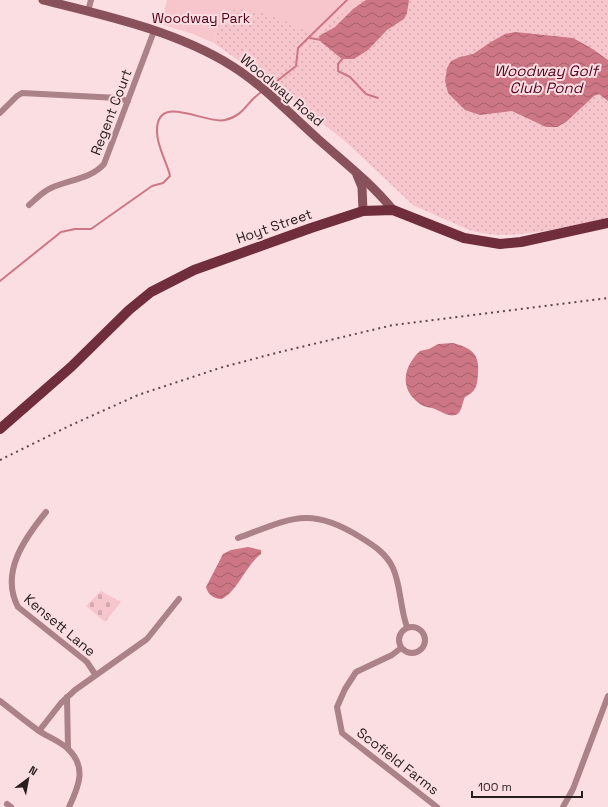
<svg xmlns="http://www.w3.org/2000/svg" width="608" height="807" viewBox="0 0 608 807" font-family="'Space Grotesk',sans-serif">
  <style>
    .grass { fill: url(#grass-dots) }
    .cemetery { fill: url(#cemetery-stones) }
    .park { fill: #f6c6cc }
    .water { fill: url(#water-waves) }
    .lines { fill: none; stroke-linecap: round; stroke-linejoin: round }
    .stream { stroke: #cd7685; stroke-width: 2 }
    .street { stroke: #aa8288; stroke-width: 6 }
    .secondary { stroke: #89525b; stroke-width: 9 }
    .primary { stroke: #702e3c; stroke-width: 10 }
    .rail { stroke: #594a4d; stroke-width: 2; stroke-dasharray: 2 4; stroke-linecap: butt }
    .labels { text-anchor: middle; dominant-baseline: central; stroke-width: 4; stroke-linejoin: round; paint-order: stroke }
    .park-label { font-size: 14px; fill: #53001d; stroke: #fbdee2 }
    .street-label { font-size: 14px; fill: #281d1f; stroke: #fbdee2 }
    .water-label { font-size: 15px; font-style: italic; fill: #560320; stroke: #fbdee2 }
  </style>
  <defs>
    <pattern id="grass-dots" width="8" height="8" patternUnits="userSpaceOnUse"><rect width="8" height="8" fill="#f6c6cc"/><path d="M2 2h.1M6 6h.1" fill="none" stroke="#d3aaaf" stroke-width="1.8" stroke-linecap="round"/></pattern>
    <pattern id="cemetery-stones" width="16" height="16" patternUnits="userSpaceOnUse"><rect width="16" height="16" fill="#f6c6cc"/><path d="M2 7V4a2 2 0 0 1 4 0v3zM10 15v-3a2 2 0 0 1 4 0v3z" fill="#d3aaaf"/></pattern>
    <pattern id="water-waves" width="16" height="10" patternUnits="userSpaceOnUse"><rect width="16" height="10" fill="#cd7685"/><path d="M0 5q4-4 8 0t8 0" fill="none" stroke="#a6606c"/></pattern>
  </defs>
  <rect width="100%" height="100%" fill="#fbdee2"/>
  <path class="grass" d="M358,0H608V218C569,226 504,244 467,229L413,205L346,142L282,91L214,43C216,33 217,22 224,13C243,0 287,20 307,31Z"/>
  <polygon class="cemetery" points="101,591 121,602 105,622 86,606"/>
  <path class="park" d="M167,0H358L316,36C294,25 245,0 224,13C217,22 216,33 214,43L193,34L161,24Z"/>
  <g class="water">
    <polygon points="366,0 409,0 407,13 404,19 387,30 368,50 354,59 342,59 320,41 319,36 335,27 353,9"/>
    <polygon points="515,32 573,38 591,48 608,60 608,101 599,94 594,96 566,122 557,127 546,127 512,111 480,115 465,110 448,93 445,81 447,68 451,61 460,57 473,54 491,42 505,34"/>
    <path d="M453,343C472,348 480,354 478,374C477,387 476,391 465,397C462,402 462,414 455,415C449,417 442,412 437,410C432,407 425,408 420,404C399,389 403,367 420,351L429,349L438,344Z"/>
    <path d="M248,547L261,550V554C245,566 239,589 222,599C214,599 208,595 206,587L223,554L231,550Z"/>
  </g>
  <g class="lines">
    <g class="stream">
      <polyline points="310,38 321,40"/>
      <polyline points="343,58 338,64 338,71 350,77 366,94 378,98"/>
      <polyline points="267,89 296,66 298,48 347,0"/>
      <path d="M0,281L61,232L75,229H91L152,186L163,183L170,176C167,162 157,147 157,132C156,91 205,125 225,120C246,115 246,101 263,91"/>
    </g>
    <g class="street">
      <polyline points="88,11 91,0"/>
      <polyline points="0,113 17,96 22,93 118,98 128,101"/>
      <path d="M29,205C36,199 42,192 51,188C68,180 91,179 104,164L154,31"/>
      <path d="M46,512C24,539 0,573 18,607L87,662L95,674"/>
      <path d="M238,538C290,519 309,505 360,537C373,545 386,553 393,568C401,586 400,608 407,627"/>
      <circle cx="412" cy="640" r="13"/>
      <polyline points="401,648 392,655 356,672 345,689 337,707 342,733 437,807"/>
      <polyline points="67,697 68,748"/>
      <path d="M0,701C13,711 26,722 39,731C48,737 60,741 68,749C87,767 79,786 69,807"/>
      <polyline points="39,731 61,703 75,690 147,639 179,599"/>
      <polyline points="7,804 11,807"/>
      <polyline points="563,807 573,789 608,696"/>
    </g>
    <g class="secondary">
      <path d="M43,0C107,16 176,31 232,66C264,86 290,114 318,139C344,162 371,183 393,210"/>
      <polyline points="357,175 362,187 363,211"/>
    </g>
    <polyline class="primary" points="0,429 71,367 129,310 151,292 194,270 311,228 363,211 393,210 464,238 500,244 521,242 608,223"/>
    <polyline class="rail" points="0,460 69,426 138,395 223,367 280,352 393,325 608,298"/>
  </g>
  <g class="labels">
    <g class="park-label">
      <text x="201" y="18">Woodway Park</text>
    </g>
    <g class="street-label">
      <text transform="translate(282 90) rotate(40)">Woodway Road</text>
      <text transform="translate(111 112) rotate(-69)">Regent Court</text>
      <text transform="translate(274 226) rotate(-19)">Hoyt Street</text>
      <text transform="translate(60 625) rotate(40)">Kensett Lane</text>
      <text transform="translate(398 761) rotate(38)">Scofield Farms</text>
    </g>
    <g class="water-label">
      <text x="546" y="70">Woodway Golf<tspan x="546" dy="17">Club Pond</tspan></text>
    </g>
  </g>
  <g transform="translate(28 779) rotate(32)" stroke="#fbdee2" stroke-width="3" paint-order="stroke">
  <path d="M0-3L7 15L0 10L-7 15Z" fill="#281d1f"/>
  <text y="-6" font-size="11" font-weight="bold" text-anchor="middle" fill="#281d1f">N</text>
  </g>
  <path d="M472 791v6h110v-6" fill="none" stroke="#281d1f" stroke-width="2"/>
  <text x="478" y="791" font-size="12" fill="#281d1f" stroke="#fbdee2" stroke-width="3" paint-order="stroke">100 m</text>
</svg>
